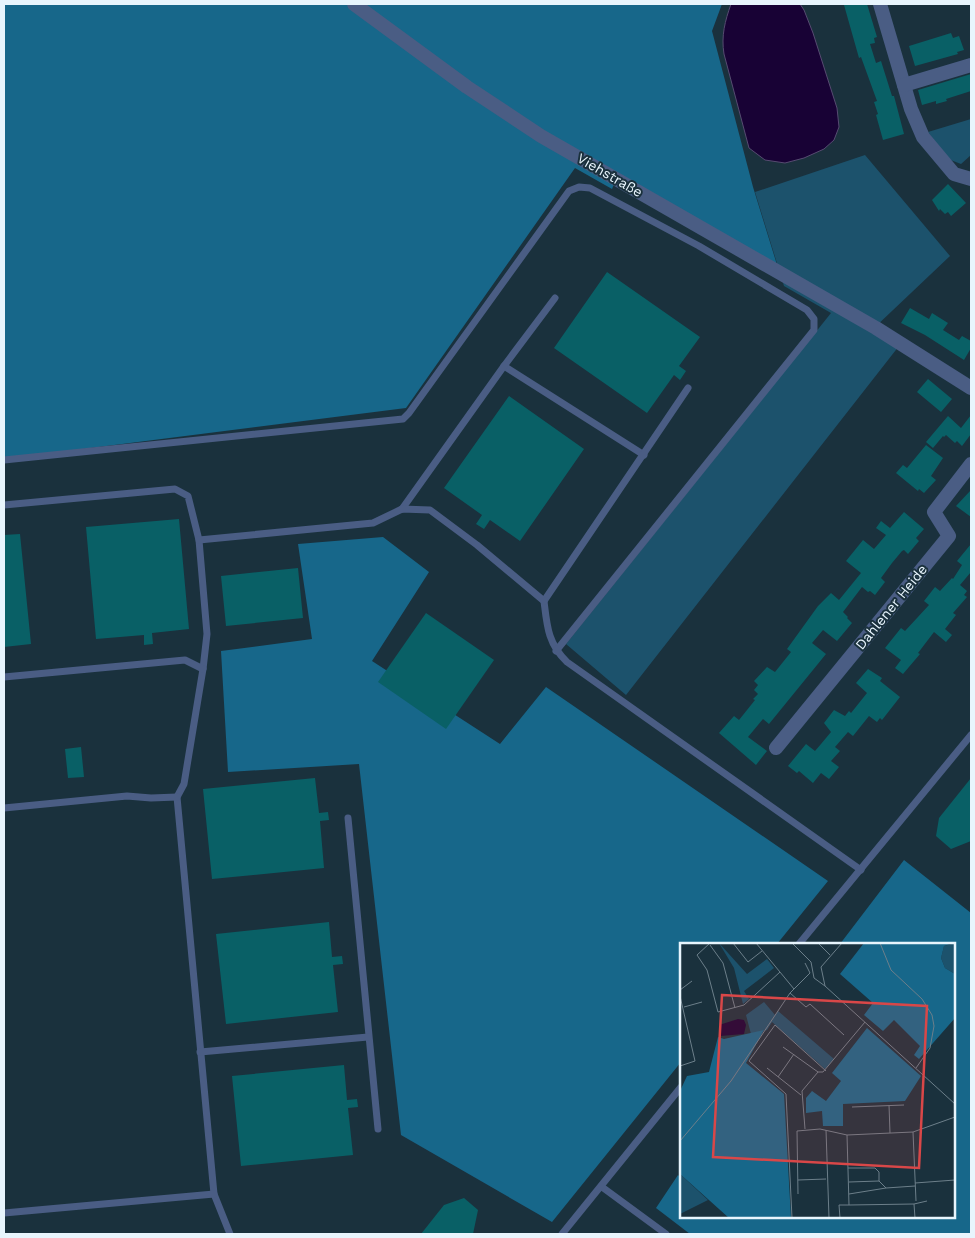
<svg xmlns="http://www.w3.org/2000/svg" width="975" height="1238" viewBox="0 0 975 1238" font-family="'Work Sans',sans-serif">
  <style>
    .green { fill: #1c526c }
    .forest { fill: #17678a }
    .water { fill: #180235; stroke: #564b71 }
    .building { fill: #096066 }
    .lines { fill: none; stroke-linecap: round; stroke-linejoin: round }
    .service { stroke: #4a5d84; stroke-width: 7 }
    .minor { stroke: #4a5d84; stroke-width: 14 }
    .labels { text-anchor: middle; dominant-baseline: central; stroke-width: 4; stroke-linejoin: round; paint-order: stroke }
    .street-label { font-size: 14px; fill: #e8f5fd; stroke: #1a313d }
    .inset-road { fill: none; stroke: #6c7f8a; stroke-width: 1 }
    .view { fill: #d94748; fill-opacity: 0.15; stroke: #d94748; stroke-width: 2.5 }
    .inset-edge { fill: none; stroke: #e8f5fd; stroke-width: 2.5 }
  </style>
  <rect width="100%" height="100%" fill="#1a313d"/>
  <g class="green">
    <polygon points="971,119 971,155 961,164 948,159 928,132"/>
    <polygon points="865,155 950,256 873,329 899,346 626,695 566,644 831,313 784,286 755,192"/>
  </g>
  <g class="forest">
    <polygon points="4,4 722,4 712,31 753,187 778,268 617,177 612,189 575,168 406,408 4,459"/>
    <polygon points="383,537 429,572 372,661 500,744 546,687 828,881 777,944 681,944 681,1062 552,1222 401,1135 359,764 228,772 221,651 312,639 298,544"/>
    <polygon points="904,860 971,913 971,1234 690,1234 656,1208 678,1175 681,1178 681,1217 954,1217 954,944 840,944"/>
  </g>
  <path class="water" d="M731,4H800L804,10L813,33L837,108L839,127L834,140L824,149L804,158L785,163L765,160L749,148L724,54C721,36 725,21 731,4Z"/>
  <g class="building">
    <polygon points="849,4 867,4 877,37 874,38 875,43 870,44 876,63 881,61 892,96 894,96 904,134 883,140 876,115 878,114 874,102 877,101 861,57 859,58 844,5"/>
    <polygon points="951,33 953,38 959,36 964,50 957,52 958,54 915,66 909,46"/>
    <polygon points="971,74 971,91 946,99 947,101 936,104 936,101 922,105 918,90"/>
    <polygon points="948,184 966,203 951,216 948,212 945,214 940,209 939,211 932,200"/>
    <polygon points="607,272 700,337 679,366 686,371 680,380 674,375 647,413 554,348"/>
    <polygon points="910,308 929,319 932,313 948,323 943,330 959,340 962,336 971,341 971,348 964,360 925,335 901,323"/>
    <polygon points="928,379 952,399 941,412 917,392"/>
    <polygon points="509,396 584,449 520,541 490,520 484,529 476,524 482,515 444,488"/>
    <polygon points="971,415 971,434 962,446 957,441 955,443 946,435 944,437 943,436 933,448 926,442 948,416 961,428"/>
    <polygon points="926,445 943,458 931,476 936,480 924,493 919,489 918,491 896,473 903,465 907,468"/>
    <polygon points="971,490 971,517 956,506"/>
    <polygon points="904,512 924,529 916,538 919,541 908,554 904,550 902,551 892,563 881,578 885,582 875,595 870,591 868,592 862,587 843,612 848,617 847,618 852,623 837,641 823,630 812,643 826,654 769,724 763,719 748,737 767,751 756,765 719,733 734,716 739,720 755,700 753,699 758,694 754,690 758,685 754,681 767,667 775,672 791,652 787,649 818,606 831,593 839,600 861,573 846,561 863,540 874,549 886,535 876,528 881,521 890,528"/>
    <polygon points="179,519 189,629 152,633 153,644 144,645 144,635 96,639 86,527"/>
    <polygon points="20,534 31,644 4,647 4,535"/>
    <polygon points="971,544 971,572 960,585 967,591 964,595 967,597 953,613 956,615 945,629 952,635 946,642 934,632 918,653 920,654 903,674 895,668 901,660 885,648 901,628 905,631 929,605 924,601 935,587 940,591 952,578 953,579 962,565 957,561"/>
    <polygon points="298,568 303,618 226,626 221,576"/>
    <polygon points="426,613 494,660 446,729 378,682"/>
    <polygon points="868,669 882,678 880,681 900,697 882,720 880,718 877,722 869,716 853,736 848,732 835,747 840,751 831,761 839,767 829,779 821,773 813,783 799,771 797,773 788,766 806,744 815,751 821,744 831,732 824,723 834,710 845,716 849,711 851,713 867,693 856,683"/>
    <polygon points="81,747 84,777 68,778 65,749"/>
    <polygon points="315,778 319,813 328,812 329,820 320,821 324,868 212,879 203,789"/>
    <polygon points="971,778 971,841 951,849 936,836 939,818"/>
    <polygon points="329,922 332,957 342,956 343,964 333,965 338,1012 226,1024 216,934"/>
    <polygon points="344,1065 347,1100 357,1099 358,1107 348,1108 353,1155 241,1166 232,1076"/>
    <polygon points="464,1198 478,1210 473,1234 421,1234 444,1205"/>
  </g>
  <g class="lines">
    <g class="service">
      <polyline points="504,366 644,455"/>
      <path d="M688,388L544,601C547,626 548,644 567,662L861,870"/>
      <polyline points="4,460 403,419 409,413 569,191 579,187 590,188 699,246 807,310 814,319 814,330 556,651"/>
      <polyline points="4,505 175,489 188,496 199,540 207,634 203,669 184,784 177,797 214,1194 230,1234"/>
      <polyline points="402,509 504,366 555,298"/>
      <polyline points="199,540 373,523 402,509 430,510 477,545 544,601"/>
      <polyline points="4,677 185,660 203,669"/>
      <polyline points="4,808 127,796 151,798 177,797"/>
      <polyline points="348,818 378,1129"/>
      <polyline points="799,944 971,735"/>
      <polyline points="200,1052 368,1037"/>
      <polyline points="602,1187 666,1234"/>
      <polyline points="4,1213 214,1194"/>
      <polyline points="562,1234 681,1087"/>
    </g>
    <g class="minor">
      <polyline points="354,4 467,87 541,136 876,328 971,388"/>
      <polyline points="880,4 911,109 923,137 954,174 971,179"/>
      <polyline points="904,85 971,65"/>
      <polyline points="776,748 949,536 934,512 971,464"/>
    </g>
  </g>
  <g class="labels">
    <g class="street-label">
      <text transform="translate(610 175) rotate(30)">Viehstraße</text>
      <text transform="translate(891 607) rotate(-51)">Dahlener Heide</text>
    </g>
  </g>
  <g transform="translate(680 943)">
    <rect width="275" height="275" fill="#1a313d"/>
    <path d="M39,0L67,31L87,16L94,25L64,48L69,56L63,61L54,25ZM275,0V31L265,25L261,15L264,3ZM84,59L95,72L98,68L154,116L145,126L92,79L87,87L71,91L66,72ZM0,231L28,257L0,271L1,244Z" fill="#1c526c"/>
    <path d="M184,0H273L264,3L261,15L265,25L275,31V75L239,116L234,112L240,103L214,77L203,88L184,72L193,60L160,31ZM187,85L241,133L225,158L163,161V183H143L142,168L126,170V155L132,148L146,158L161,138L152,130ZM84,87L66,120L104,151L111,275H49L0,231V148L7,133L29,129L38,94L44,96Z" fill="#17678a"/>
    <path d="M58,76L64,77L66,82L64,91L40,93L39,82Z" fill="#180235"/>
    <path class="inset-road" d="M30,0L17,12L27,27L38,69L64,62L100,29M53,0L68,19L82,8M76,0L114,46M112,0L131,19L134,35L145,43M138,0L150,12M162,0L141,24L145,43L275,161M200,0L211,27L242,56L252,72L254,83L250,105L236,125M30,2L43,20L55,65M0,47L12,38M110,50L126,64L130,61L164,92M0,53L15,118L0,123M4,64L22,59M103,104L138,129H143L185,79M87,125L121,152M98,134L114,111M209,162L210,190M172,164L224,162M125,186L122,148L138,129M146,187L149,275M233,189L236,258M0,198L51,138L110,50L130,30L125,20M168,225H195L199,229V238L169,239M118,237L146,236M199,238L206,245L235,243M235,240L275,237M118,251L117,188L140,186L167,192L233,189L275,174M169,251L206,245M169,262L234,261M112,275L106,151L69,118L95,82L146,128M160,275L159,262H169L167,192M235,275L234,261L247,258"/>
    <path class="view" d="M42,52L247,63L239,225L33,214Z"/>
    <rect width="275" height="275" class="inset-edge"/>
  </g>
  <rect width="975" height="1238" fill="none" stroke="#e8f5fd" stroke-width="10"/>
</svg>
